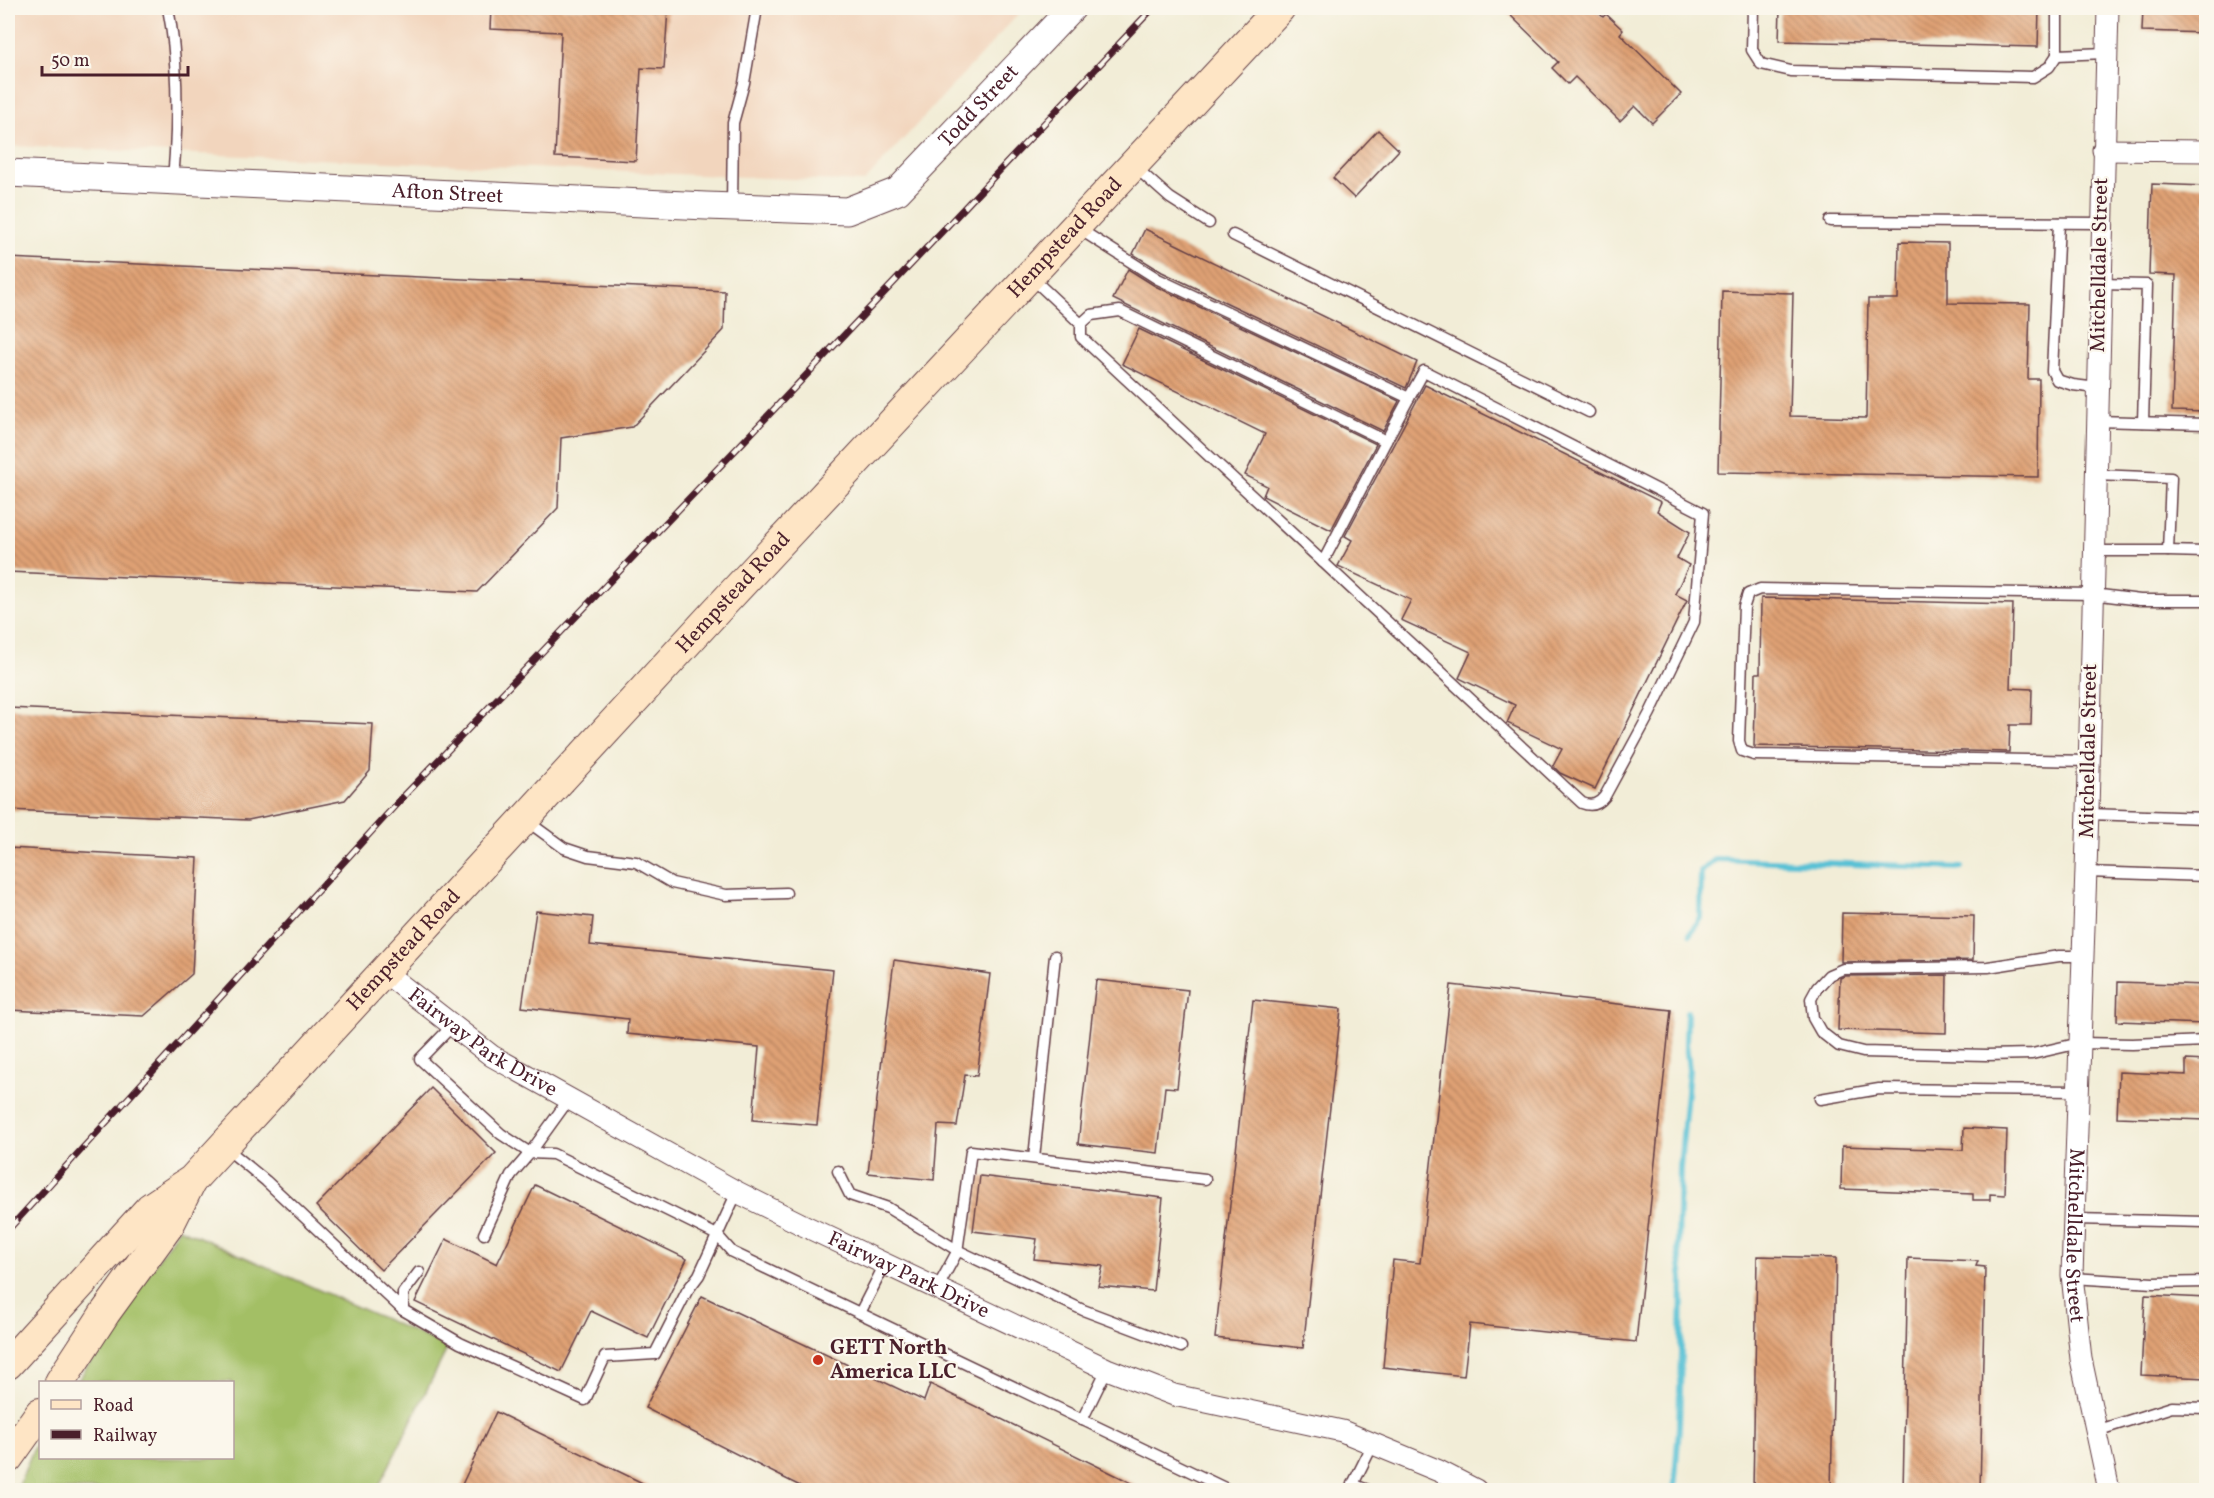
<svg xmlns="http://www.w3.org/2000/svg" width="2214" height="1498" viewBox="0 0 2214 1498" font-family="Vollkorn,serif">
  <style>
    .built { fill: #f2d5bd }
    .grass { fill: #a3bf65; stroke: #766f48; stroke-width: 1.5 }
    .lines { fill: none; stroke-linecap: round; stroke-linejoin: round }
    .stream { stroke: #59c1d5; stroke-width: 6 }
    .building { fill: url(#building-back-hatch) }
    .service-casing { stroke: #633e45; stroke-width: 13 }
    .minor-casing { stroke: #633e45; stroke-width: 23 }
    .tertiary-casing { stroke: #633e45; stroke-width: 29 }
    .secondary-casing { stroke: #633e45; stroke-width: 32 }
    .service { stroke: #fff; stroke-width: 10 }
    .minor { stroke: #fff; stroke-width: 21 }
    .tertiary { stroke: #fff; stroke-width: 27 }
    .secondary { stroke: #fee5c5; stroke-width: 30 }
    .rail-casing { stroke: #4a1f2b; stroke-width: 7 }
    .rail { stroke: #fbf7ec; stroke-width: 4.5; stroke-dasharray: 14; stroke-linecap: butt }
    .poi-dot { fill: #c8321e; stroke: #fbf7ec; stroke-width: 2 }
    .labels { text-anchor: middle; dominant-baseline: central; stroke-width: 4.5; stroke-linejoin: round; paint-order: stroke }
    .street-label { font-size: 21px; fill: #4a1f2b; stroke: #fbf7ec }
    .poi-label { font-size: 21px; font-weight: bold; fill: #4a1f2b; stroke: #fbf7ec; text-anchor: start }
  </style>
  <defs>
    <pattern id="building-back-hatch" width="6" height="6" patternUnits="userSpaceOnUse" patternTransform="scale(1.5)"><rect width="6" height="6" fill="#dfa174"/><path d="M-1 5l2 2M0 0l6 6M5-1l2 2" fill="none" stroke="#b7835f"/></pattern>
  </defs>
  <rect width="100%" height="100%" fill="#fbf7ec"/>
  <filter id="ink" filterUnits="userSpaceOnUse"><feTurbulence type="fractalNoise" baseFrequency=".0167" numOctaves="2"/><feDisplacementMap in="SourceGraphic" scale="12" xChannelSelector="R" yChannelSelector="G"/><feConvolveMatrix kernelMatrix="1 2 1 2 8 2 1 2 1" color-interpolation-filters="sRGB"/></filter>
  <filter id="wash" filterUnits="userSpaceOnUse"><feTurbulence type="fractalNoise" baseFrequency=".008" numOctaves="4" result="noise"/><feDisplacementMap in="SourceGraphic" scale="24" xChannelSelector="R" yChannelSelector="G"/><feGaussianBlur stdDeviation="1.35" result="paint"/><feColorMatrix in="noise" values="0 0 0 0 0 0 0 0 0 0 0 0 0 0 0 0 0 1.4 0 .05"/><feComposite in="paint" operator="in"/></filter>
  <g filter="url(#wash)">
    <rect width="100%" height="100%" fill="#f2edd7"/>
    <polygon class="built" points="8,8 1024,8 864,182 8,146"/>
    <polygon class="grass" points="179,1228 448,1347 377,1490 17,1490 34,1447 40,1438 40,1458 232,1458 232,1382 77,1382"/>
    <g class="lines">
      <g class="stream">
        <polyline points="1690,934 1700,918 1701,871 1716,859 1961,868"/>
        <polyline points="1674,1490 1679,1427 1681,1353 1682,1278 1678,1251 1680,1168 1689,1070 1686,1044 1687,1012"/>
      </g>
    </g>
    <g id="blocks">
      <g class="building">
        <polygon points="491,8 668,8 664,69 641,68 636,161 555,157 561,32 490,29"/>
        <polygon points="1503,8 1594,8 1603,17 1606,14 1623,30 1620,34 1681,94 1652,123 1635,106 1620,121 1575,77 1568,84 1552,68 1558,62"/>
        <polygon points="1780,8 2039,8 2038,47 1779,41"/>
        <polygon points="2143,8 2206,8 2206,33 2142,31"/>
        <polygon points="1378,130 1399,150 1354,198 1333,178"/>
        <polygon points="2152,184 2206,186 2206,412 2172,411 2176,275 2149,274"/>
        <polygon points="1145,229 1417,362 1406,388 1162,272 1133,254"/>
        <polygon points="1899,242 1948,243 1948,303 2030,304 2028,379 2039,379 2038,477 1718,472 1722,291 1793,293 1790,416 1866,418 1868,299 1898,299"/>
        <polygon points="8,258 725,291 724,330 632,427 561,438 558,508 477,592 8,572"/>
        <polygon points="1128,269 1155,286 1399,401 1383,431 1113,299"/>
        <polygon points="1139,329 1376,444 1331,530 1263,496 1267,486 1245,475 1265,434 1122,364"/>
        <polygon points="1425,385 1661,502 1657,511 1690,532 1677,558 1689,565 1675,594 1687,600 1595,789 1560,773 1553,766 1562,749 1507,723 1515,705 1459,678 1471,652 1401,620 1411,600 1338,566 1352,540 1345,536"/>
        <polygon points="1761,598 2013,604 2010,688 2032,689 2031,725 2010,725 2009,752 1754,746 1756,673 1760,673"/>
        <polygon points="8,708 373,724 370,771 345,800 248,820 8,810"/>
        <polygon points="8,848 198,858 192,974 144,1016 8,1010"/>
        <polygon points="536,911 593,917 590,945 833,970 817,1125 753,1120 759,1047 627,1034 628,1019 522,1007"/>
        <polygon points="1842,913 1974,916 1973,960 1841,962"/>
        <polygon points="894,960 990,974 977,1076 965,1075 957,1126 938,1125 934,1180 868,1173"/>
        <polygon points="1947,975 1946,1033 1838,1030 1840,978 1845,976"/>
        <polygon points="1096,980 1188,990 1177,1088 1165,1087 1158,1153 1078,1144"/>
        <polygon points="2118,982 2206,985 2206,1024 2117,1021"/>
        <polygon points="1451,985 1671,1010 1636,1342 1470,1324 1464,1376 1383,1367 1393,1260 1420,1263"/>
        <polygon points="1253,1000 1341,1009 1303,1348 1215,1338"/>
        <polygon points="2186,1060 2206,1061 2206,1120 2117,1117 2119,1072 2186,1075"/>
        <polygon points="431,1088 496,1153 381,1270 316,1206"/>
        <polygon points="1964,1128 2007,1130 2005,1195 1990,1194 1990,1200 1973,1200 1973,1194 1841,1189 1842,1146 1963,1150"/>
        <polygon points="980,1176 1163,1198 1153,1291 1098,1286 1103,1266 1034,1259 1037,1239 973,1231"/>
        <polygon points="535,1185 687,1259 648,1338 591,1311 561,1372 415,1302 446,1239 497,1264"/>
        <polygon points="1757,1256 1836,1258 1831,1491 1753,1491"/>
        <polygon points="1908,1258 1978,1261 1976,1266 1985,1267 1980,1491 1903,1491"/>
        <polygon points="2145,1295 2206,1298 2206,1378 2141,1375"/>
        <polygon points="702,1296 924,1401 930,1384 1148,1491 810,1491 645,1408"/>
        <polygon points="496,1412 659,1491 459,1491"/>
      </g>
    </g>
  </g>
  <g filter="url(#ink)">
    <use href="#blocks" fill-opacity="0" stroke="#633e45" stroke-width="1.5"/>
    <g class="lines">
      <defs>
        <g id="service">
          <path d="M168,8C179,64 178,123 173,180"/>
          <polyline points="1753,8 1752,50 1761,64 1791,71 2033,77 2049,67 2057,55 2057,8"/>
          <polyline points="2057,55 2106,53"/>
          <polyline points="1134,166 1170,198 1209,223"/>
          <polyline points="732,207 733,123 744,83 757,8"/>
          <polyline points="1830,221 2101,223"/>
          <polyline points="2059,223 2052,371 2057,380 2073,385 2097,388"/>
          <polyline points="1233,235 1589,412"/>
          <path d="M1032,278L1081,324V337L1582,803C1592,807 1599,804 1605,796L1650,713L1694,622L1703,513L1424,371L1409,398L1158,279L1076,227"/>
          <polyline points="2100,284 2147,285 2143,422"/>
          <polyline points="1081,324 1091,315 1120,311 1386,441 1323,562"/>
          <polyline points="2097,421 2206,424"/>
          <polyline points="1386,441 1409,398"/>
          <polyline points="2094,551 2168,551 2171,478 2096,475"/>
          <polyline points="2168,551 2206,552"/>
          <polyline points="2089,761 1754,755 1742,751 1739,741 1744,606 1748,594 1760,589 2093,594 2140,600 2204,600"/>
          <polyline points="2088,814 2206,818"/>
          <polyline points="527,821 564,848 588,856 636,862 672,883 726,895 786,893"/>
          <polyline points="2086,872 2206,876"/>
          <polyline points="2083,956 2059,956 1988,967 1843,969 1829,975 1817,988 1811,999 1813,1018 1821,1032 1839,1046 1863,1052 1986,1055 2032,1054 2080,1043 2132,1044 2206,1041"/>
          <polyline points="453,1025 420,1059 501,1134 530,1153 569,1099"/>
          <polyline points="1820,1099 1879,1089 2078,1091"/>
          <polyline points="226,1148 266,1181 403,1310"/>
          <polyline points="1034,1158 1055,956"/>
          <polyline points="838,1171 850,1195 888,1208 957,1250 1083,1310 1181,1347"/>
          <polyline points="2074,1219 2206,1222"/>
          <polyline points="484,1234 511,1175 530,1153 553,1154 717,1235 732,1252 1229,1490"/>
          <polyline points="419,1272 403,1293 403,1310 460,1343 585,1400 605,1357 655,1354 687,1291 699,1275 737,1192"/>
          <polyline points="2072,1278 2153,1283 2206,1282"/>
          <polyline points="937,1289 957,1252 971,1151 1205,1179"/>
          <polyline points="860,1313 885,1264"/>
          <polyline points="1082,1420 1107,1369"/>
          <polyline points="2096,1431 2172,1407 2206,1408"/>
          <polyline points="1352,1484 1368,1490"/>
          <polyline points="1350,1490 1373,1444"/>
        </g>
        <g id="minor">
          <path id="s1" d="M2108,8L2088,811L2072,1275L2081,1359L2109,1490"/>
          <polyline points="2103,150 2206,151"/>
          <path id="s2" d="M383,971L492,1056L737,1192L807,1227L1107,1369L1174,1395L1342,1431L1439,1471L1476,1490"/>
        </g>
        <g id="tertiary">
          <path id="s3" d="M8,173L706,206L847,211L898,191L1072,8"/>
        </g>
        <g id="secondary">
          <path id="s4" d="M8,1364L150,1208L192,1180L718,609L1280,8"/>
          <polyline points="60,1382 105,1313 169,1225 190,1183"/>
          <polyline points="8,1458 40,1413"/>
        </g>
      </defs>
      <use href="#service" class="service-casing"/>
      <use href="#minor" class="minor-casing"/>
      <use href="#tertiary" class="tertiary-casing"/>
      <use href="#secondary" class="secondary-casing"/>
      <use href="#service" class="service"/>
      <use href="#minor" class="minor"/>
      <use href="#tertiary" class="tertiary"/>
      <use href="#secondary" class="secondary"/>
      <defs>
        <polyline id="rail" points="8,1230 403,797 746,439 1153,8"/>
      </defs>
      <use href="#rail" class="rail-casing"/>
      <use href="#rail" class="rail"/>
    </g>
  </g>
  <circle class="poi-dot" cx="818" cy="1360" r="6"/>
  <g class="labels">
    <g class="street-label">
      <text stroke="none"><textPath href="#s3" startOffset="1012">Todd Street</textPath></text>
      <text stroke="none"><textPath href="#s3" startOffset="440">Afton Street</textPath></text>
      <text stroke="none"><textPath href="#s4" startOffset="1546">Hempstead Road</textPath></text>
      <text transform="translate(2100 265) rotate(-89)">Mitchelldale Street</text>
      <text stroke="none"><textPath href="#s4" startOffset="1060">Hempstead Road</textPath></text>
      <text transform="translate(2089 751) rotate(-89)">Mitchelldale Street</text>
      <text stroke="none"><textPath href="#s4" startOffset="574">Hempstead Road</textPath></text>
      <text stroke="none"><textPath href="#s2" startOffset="123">Fairway Park Drive</textPath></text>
      <text stroke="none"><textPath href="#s1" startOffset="1228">Mitchelldale Street</textPath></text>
      <text stroke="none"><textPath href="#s2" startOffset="609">Fairway Park Drive</textPath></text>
    </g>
    <g class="poi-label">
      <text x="830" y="1348">GETT North<tspan x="830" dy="24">America LLC</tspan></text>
    </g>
  </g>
  <rect width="2214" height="1498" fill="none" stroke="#fbf7ec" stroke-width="30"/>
  <rect x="39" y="1381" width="195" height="78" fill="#fbf7ec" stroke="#b4a19f" stroke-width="1.5"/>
  <rect x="51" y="1400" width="30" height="9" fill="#fee5c5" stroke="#b4a19f" stroke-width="1.5"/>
  <text x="93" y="1411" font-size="18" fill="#4a1f2b">Road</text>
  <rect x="51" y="1430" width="30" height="9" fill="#4a1f2b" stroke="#b4a19f" stroke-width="1.5"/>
  <text x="93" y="1441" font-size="18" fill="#4a1f2b">Railway</text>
  <path d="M42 66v9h146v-9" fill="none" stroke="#4a1f2b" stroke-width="3"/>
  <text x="51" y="66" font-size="18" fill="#4a1f2b" stroke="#fbf7ec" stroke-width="4.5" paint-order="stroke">50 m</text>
</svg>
